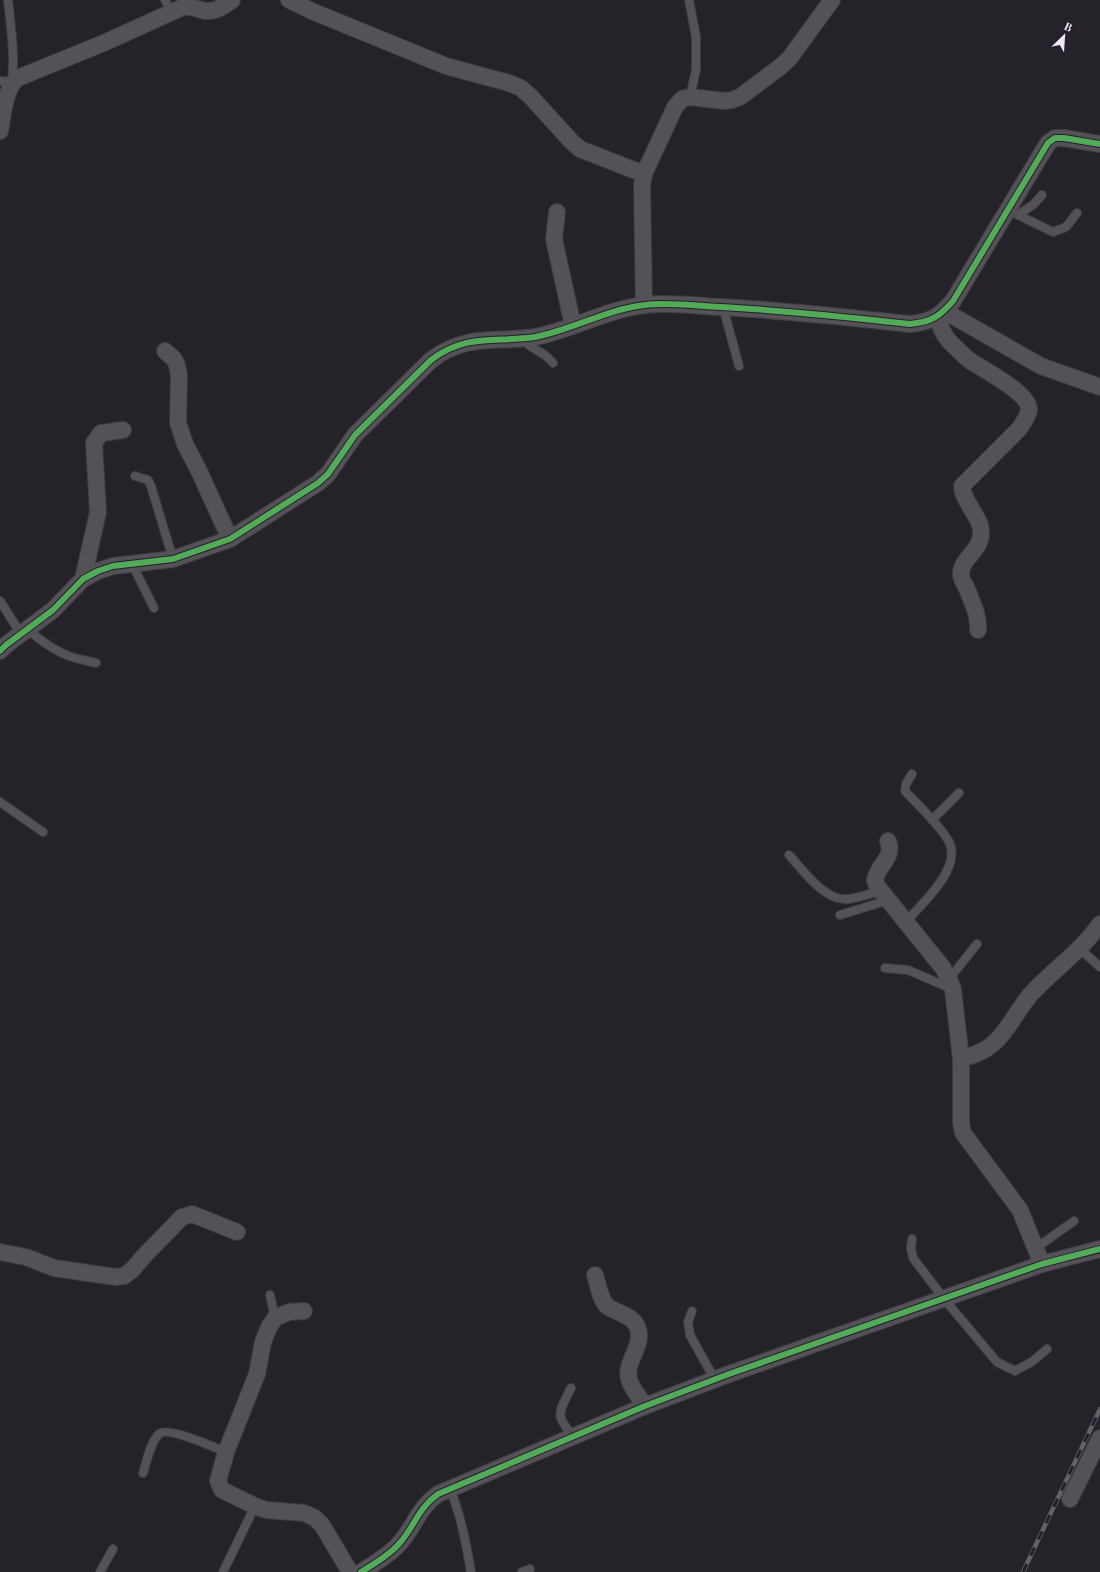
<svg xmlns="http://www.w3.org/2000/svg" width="1100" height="1572" viewBox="0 0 1100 1572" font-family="'Playfair Display',serif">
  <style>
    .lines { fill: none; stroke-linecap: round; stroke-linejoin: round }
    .service-casing { stroke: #403c43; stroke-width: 10 }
    .minor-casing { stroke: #403c43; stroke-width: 18 }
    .service { stroke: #545157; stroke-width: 8 }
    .minor { stroke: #545157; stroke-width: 16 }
    .rail-casing { stroke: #636066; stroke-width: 4.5 }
    .rail { stroke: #261e2d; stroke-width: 3; stroke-dasharray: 9; stroke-linecap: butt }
    .cycleway-casing { stroke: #261e2d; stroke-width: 8 }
    .cycleway { stroke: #51ab58; stroke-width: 6 }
  </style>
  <rect width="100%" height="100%" fill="#26222a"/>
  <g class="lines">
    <defs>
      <g id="service">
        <polyline points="165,0 172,12"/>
        <polyline points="689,0 696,37 696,70 690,97"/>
        <path d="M0,81L12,82C15,54 11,28 8,0"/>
        <polyline points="1008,210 1053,232 1066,227 1077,213"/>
        <polyline points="1018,215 1034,204 1042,195"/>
        <polyline points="723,307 739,366"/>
        <path d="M524,337C528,348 535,348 543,354C547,356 550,360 553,363"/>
        <polyline points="135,476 148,480 151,486 173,559"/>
        <polyline points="132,564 154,608"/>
        <polyline points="0,601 21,634"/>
        <path d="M27,629C41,641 57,653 75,658C82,660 89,661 96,663"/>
        <polyline points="0,802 43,832"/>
        <polyline points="932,820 959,793"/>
        <path d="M789,855C803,870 825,902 848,899C859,898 870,893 881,891"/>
        <polyline points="840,915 889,900"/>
        <path d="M906,922C922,903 962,869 949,842C941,826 918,805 905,791L906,784L912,774"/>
        <polyline points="1079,948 1100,967"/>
        <polyline points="885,968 908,970 952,989"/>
        <polyline points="949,979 977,944"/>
        <polyline points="912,1239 911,1248 913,1258 945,1300 997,1362 1015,1371 1033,1361 1047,1349"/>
        <polyline points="1036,1248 1074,1221"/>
        <polyline points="270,1295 275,1318"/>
        <polyline points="692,1311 688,1322 690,1335 715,1380"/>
        <path d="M571,1388C559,1413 554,1414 573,1436"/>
        <path d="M143,1473C147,1461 150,1443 159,1434C167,1426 214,1447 226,1452"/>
        <path d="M450,1489C461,1516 466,1543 471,1572"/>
        <polyline points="100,1572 113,1549"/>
        <polyline points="223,1572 255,1506"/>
        <polyline points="522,1572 530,1569"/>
      </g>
      <g id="minor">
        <polyline points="289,0 314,12 446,66 509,83 521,88 531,97 572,142 580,149 644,174"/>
        <path d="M0,131C3,115 5,87 18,78L106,42L183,7C191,6 197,9 205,11C216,12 224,6 232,0"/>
        <polyline points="557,212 554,239 573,326"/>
        <polyline points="644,305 642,185 644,174 675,107 682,99 690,97 724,101 732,100 740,97 780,67 789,59 832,0"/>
        <polyline points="944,311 1041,366 1100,387"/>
        <path d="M938,316C940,325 942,333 949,341C955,347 962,354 969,360C982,369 1030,393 1029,410C1028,417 1023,423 1019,429L962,486C962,498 976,513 980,525C987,550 960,556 961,575C961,579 965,585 967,589C972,602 979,615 978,630"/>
        <polyline points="165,351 174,359 177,365 179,376 178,423 185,444 199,471 230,539"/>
        <polyline points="83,579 98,512 94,443 101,433 123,430"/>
        <path d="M0,651L6,645L53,610L83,579L98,571L113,566L173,559L230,539L318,483L328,474L355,435L431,360C467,333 494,343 535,337C572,330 607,309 645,305C669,302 695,306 720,307C783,310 846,317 910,324C931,322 939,317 953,301L1048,143L1055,138H1064L1100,144"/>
        <path d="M888,841C895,858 877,865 875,880L877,886L943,968L949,979L953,989L961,1059V1123L963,1133L1020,1210L1042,1264"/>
        <path d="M961,1059C971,1056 981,1053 989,1047C1006,1035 1017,1010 1031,994C1053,970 1081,951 1100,924"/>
        <polyline points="0,1252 26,1257 54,1268 115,1277 124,1276 132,1270 145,1255 182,1217 192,1214 237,1232"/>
        <path d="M595,1275C598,1284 600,1299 607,1306C618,1314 634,1315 638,1329C644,1347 622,1364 630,1382C633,1390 640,1398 645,1406"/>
        <polyline points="304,1311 289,1312 275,1318 269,1327 263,1342 257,1374 226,1452 218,1481 222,1490 255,1506 266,1510 304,1513 315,1518 322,1525 350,1572"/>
        <polyline points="1070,1499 1100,1438"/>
        <path d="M361,1572C374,1564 388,1556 398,1545C415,1527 417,1509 438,1494L645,1406L729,1374L1042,1264L1100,1249"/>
      </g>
    </defs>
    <use href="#service" class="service-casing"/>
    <use href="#minor" class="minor-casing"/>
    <use href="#service" class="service"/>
    <use href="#minor" class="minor"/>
    <defs>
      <polyline id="rail" points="1023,1572 1100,1409"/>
    </defs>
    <use href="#rail" class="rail-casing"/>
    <use href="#rail" class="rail"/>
    <defs>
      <g id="cycleway">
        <path d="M0,651L6,645L53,610L83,579L98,571L113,566L173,559L230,539L318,483L328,474L355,435L431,360C467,333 494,343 535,337C572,330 607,309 645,305C669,302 695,306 720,307C783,310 846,317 910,324C931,322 939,317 953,301L1048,143L1055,138H1064L1100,144"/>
        <path d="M361,1572C374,1564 388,1556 398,1545C415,1527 417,1509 438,1494L645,1406L729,1374L1042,1264L1100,1249"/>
      </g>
    </defs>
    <use href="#cycleway" class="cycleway-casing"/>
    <use href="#cycleway" class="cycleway"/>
  </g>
  <g transform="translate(1064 36) rotate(25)" stroke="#261e2d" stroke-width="3" paint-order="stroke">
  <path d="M0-3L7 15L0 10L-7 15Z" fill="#efe9f4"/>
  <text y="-6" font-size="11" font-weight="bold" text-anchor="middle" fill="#efe9f4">B</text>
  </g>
</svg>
